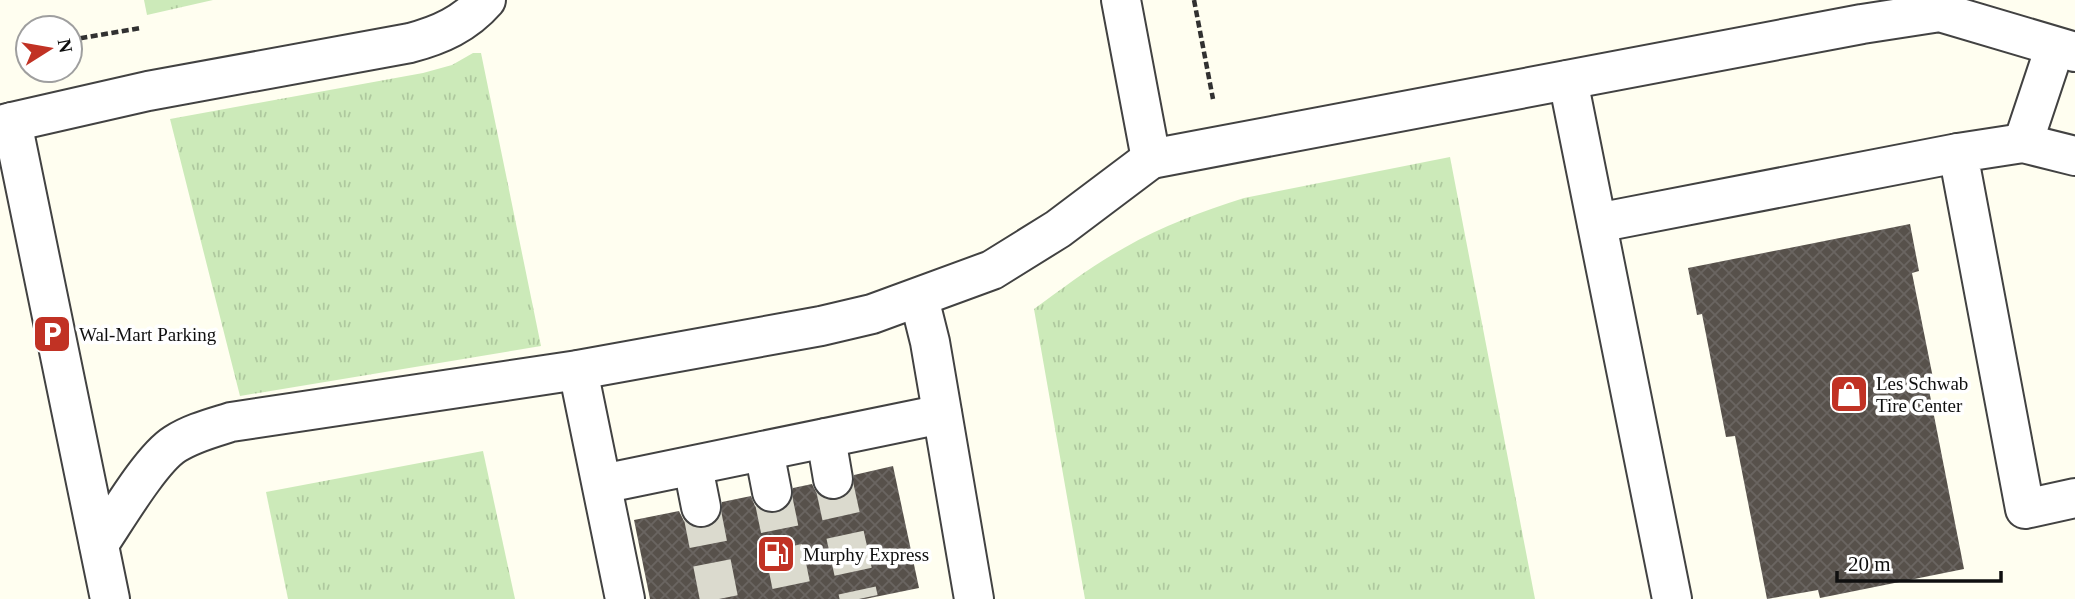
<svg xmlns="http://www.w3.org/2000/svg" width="2075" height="599" viewBox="0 0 2075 599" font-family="Georgia,serif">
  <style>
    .grass { fill: url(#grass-tufts) }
    .building { fill: url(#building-cross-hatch) }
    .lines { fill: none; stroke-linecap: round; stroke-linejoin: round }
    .minor-tunnel { stroke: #dbdace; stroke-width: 38; stroke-dasharray: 38 19; stroke-linecap: butt }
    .minor-casing { stroke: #424242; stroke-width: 42 }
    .path { stroke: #313131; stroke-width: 4.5; stroke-dasharray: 7 3.5; stroke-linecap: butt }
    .minor { stroke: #fff; stroke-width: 38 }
    .labels { text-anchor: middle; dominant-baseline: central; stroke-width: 7; stroke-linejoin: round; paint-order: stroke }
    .poi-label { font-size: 19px; fill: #0f0f0f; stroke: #fff; text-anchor: start }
  </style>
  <defs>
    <pattern id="grass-tufts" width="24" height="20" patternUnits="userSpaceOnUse" patternTransform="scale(1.75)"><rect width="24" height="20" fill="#cceab9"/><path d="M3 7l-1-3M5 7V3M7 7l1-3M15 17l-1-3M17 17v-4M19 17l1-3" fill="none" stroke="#aec89e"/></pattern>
    <pattern id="building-cross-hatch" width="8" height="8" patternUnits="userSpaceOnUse" patternTransform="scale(1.75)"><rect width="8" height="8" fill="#57514b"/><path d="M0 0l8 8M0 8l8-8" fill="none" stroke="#6a6561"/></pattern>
  </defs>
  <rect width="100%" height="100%" fill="#fffef0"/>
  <g class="grass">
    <polygon points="144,0 213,0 147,15"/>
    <polygon points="473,53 481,53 541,346 240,396 170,119 423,73 452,65"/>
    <path d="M1450,157L1535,599H1085L1034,309C1063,288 1093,265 1124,248C1162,226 1203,211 1244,198Z"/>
    <polygon points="483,451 515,599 288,599 266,492"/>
  </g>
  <g class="building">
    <polygon points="1910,224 1919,271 1912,273 1934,383 1928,385 1964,569 1820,598 1818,590 1767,599 1735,436 1726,437 1702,314 1697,315 1688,268"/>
    <polygon points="893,466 919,588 865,599 650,599 634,520 679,511 684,521 693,527 706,528 715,524 721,515 722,502 751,496 755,506 764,512 777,513 787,508 792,500 793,488 812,484 816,492 825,499 837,500 847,495 853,487 854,475"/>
  </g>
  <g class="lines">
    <g class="minor-tunnel">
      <polyline points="833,479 859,599"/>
      <polyline points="772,492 794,599"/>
      <polyline points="701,507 719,599"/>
    </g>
    <defs>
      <g id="minor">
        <polyline points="1121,0 1151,159 1862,24 1940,12 2075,52"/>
        <polyline points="1568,80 1672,599"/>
        <path d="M12,122L148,91L410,43C440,35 465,24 486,0"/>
        <polyline points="0,125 12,122 110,599"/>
        <polyline points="2023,143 2055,47"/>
        <polyline points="2075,156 2023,143 1958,153 2025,509 2075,498"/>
        <polyline points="1597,223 1958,153"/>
        <polyline points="919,298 930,342 974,599"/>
        <polyline points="578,370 625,599"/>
        <polyline points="826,438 833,479"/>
        <polyline points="764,451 772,492"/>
        <polyline points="693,467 701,507"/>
        <polyline points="602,484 942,414"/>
        <path d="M99,544C116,519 151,459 175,444C192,433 212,428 231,422L578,370L821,326L872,314L992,270L1058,229L1151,159"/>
      </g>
    </defs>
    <use href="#minor" class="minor-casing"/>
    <g class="path">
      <polyline points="1194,0 1213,99"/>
      <polyline points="70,40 141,28"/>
    </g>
    <use href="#minor" class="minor"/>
  </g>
  <defs>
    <symbol id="parking-square" viewBox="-11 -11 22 22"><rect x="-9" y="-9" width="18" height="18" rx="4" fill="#c13224" stroke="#fff"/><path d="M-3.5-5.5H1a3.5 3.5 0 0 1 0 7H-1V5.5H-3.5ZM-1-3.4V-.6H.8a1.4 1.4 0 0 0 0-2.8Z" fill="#fff"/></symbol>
    <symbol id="shop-square" viewBox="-11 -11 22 22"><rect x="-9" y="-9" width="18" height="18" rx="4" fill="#c13224" stroke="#fff"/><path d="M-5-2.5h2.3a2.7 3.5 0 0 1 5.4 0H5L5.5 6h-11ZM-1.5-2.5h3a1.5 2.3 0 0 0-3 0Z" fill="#fff"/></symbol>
    <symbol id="fuel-square" viewBox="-11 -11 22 22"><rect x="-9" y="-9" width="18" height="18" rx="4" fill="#c13224" stroke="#fff"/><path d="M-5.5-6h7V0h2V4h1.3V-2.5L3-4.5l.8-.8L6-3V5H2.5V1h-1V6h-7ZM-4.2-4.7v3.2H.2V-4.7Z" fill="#fff"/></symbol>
  </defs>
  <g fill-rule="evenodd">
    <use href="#parking-square" x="30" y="312" width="44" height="44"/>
    <use href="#shop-square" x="1827" y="372" width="44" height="44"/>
    <use href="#fuel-square" x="754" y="532" width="44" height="44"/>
  </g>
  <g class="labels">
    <g class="poi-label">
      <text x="79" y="334">Wal-Mart Parking</text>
      <text x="1876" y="383">Les Schwab<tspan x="1876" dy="22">Tire Center</tspan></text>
      <text x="803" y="554">Murphy Express</text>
    </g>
  </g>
  <g transform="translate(49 49) rotate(79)"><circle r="33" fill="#ffffff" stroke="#9f9f9f" stroke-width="2"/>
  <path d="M0-5L12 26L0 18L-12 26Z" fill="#c13224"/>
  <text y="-10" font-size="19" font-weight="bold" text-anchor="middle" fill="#0f0f0f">N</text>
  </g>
  <path d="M1837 571v10h164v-10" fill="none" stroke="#0f0f0f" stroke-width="3.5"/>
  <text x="1848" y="571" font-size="21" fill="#0f0f0f" stroke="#ffffff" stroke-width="5" paint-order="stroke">20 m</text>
</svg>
